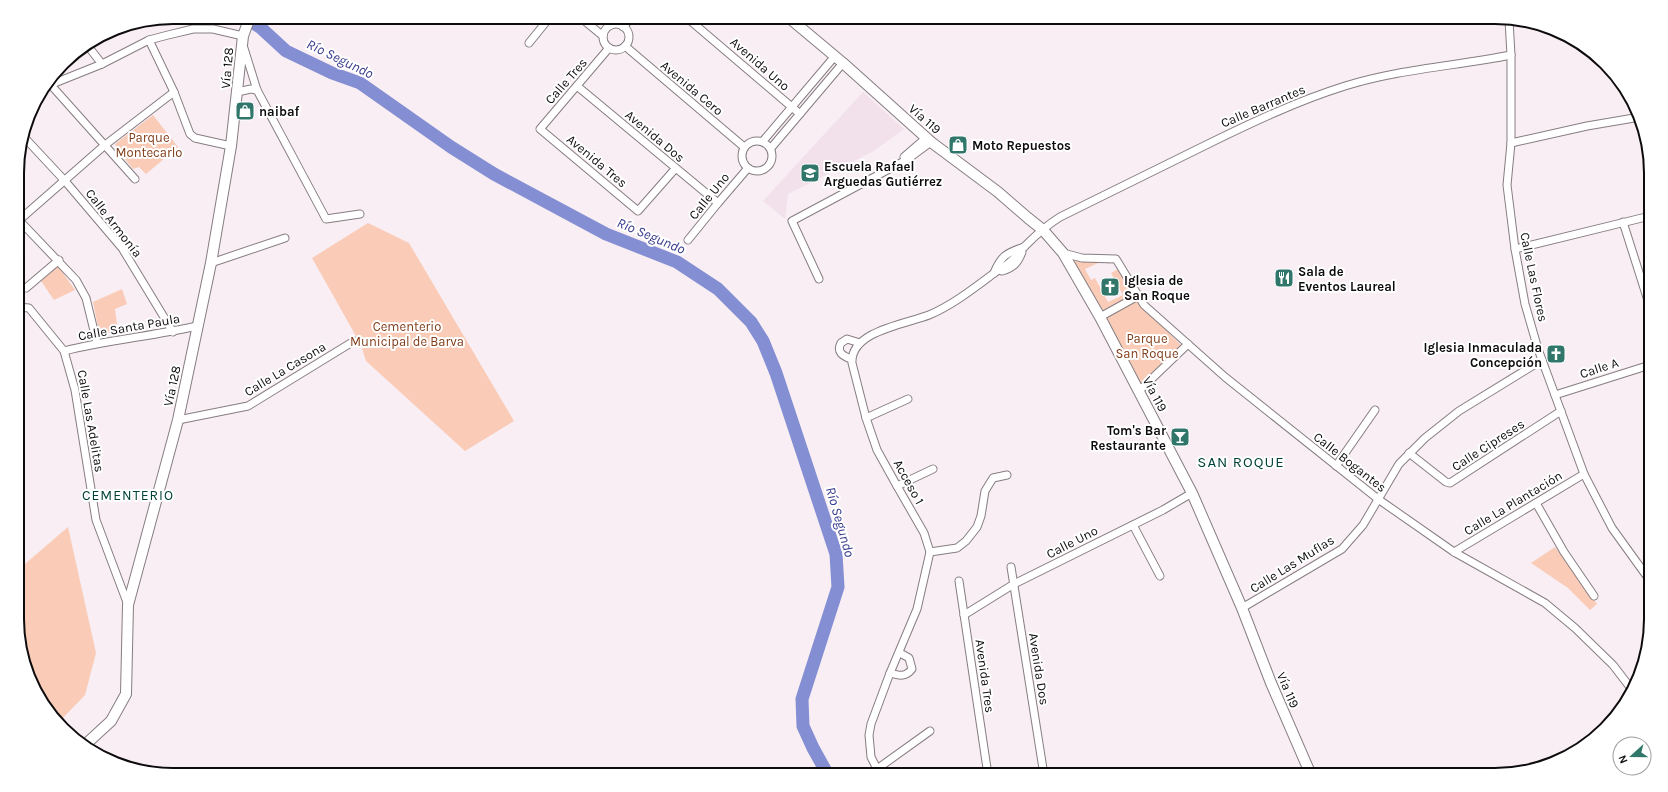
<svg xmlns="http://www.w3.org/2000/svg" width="1668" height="792" viewBox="0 0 1668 792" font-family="Karla,sans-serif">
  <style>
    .built { fill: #f2e1eb }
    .green { fill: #faccb7; fill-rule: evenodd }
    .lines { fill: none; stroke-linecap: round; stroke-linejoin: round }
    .river { stroke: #848ed2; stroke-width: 13 }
    .street-casing { stroke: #867d82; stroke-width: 9 }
    .secondary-casing { stroke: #867d82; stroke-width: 12 }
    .street { stroke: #fff; stroke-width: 7 }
    .secondary { stroke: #fff; stroke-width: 10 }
    .labels { text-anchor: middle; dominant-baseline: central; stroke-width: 4; stroke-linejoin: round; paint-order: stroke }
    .street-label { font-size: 13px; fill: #0e0b0d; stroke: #fff }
    .poi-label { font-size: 13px; font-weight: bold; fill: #0e0b0d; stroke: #fff; text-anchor: start }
    .park-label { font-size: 13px; fill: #813c18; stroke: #fff }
    .water-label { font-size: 14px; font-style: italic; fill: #373a8c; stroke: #fff }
    .neighbourhood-label { font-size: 14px; letter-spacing: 1px; fill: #024138; stroke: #fff }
    .quarter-label { font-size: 15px; letter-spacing: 1px; fill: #024138; stroke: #fff }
    .rim { fill: none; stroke: #0e0b0d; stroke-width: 2 }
  </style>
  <rect width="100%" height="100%" fill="#f8eef4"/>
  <polygon class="built" points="863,92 904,129 872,152 788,194 785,219 763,201"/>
  <g class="green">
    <polygon points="153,115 178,147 146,174 139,167 133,169 116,148 115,144"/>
    <polygon points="368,223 409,243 514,421 465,451 366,361 361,345 312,258"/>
    <path d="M1108,259L1115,260L1118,264L1134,295L1101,311L1074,261ZM1105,260L1107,264L1112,262L1116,264L1118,269L1111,273L1123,295L1108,302L1095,278L1091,280L1085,269Z"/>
    <polygon points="58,266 75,290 54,300 41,281"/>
    <polygon points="122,289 127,304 115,309 118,333 101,333 98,327 93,302"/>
    <polygon points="1135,300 1182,346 1141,384 1105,316"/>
    <polygon points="68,527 96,653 85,695 59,722 49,714 29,679 18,640 18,570"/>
    <polygon points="1555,547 1597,604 1590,610 1568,588 1531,563"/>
  </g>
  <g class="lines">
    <polyline class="river" points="245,17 261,28 286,51 332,73 360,83 451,147 494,174 606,234 677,262 718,289 751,322 763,341 776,373 836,554 838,587 802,699 803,726 813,748 828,775"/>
    <defs>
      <g id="street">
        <polyline points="580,17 603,36"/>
        <polyline points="601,17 611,25"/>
        <polyline points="686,17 800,114"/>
        <polyline points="1509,20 1511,55 1511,143 1507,185 1515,249 1525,304 1538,349 1584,474 1612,528 1651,582"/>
        <circle cx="616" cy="37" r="13"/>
        <polyline points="623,27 632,17"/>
        <polyline points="149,40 174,92 190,134 195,138 231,146"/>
        <polyline points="529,43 550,17"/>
        <polyline points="87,45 102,64"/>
        <polyline points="243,45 257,90 326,219 360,214"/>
        <polyline points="625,46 744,147"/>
        <polyline points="609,48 540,129 638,211 675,169"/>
        <polyline points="50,84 135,179"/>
        <polyline points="47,86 102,64 149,40 168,35 193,29 213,29 243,36"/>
        <polyline points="577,86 718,203"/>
        <polyline points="237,92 251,89 257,90"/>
        <polyline points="24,137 65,181 122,248 173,332"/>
        <circle cx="757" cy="156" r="15"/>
        <polyline points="763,141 835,56"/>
        <polyline points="1511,143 1587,126 1640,117"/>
        <polyline points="771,148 843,63"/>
        <polyline points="904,157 926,138"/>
        <polyline points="17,218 76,280 86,298 97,343"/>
        <polyline points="17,222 105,145 174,92"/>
        <polyline points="1623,222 1650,307"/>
        <polyline points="688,240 718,203 748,168"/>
        <polyline points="1515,249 1650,216"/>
        <polyline points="1063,253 1082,258 1116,259 1144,305 1225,377 1378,499 1454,552 1545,603 1575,628 1613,665 1633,691"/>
        <polyline points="211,263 285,238"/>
        <path d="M1002,271C1013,268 1018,263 1022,252"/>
        <path d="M994,273C1001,256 1006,253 1024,247"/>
        <polyline points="819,279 792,221 908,159 931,142"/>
        <polyline points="26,288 59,260"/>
        <polyline points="18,307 29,308 64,351 75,390 96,520 128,605"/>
        <polyline points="1100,317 1138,296"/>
        <path d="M64,351C108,340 153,336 197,326"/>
        <path d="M851,359C843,356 836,352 841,343L847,339L860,343"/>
        <polyline points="1139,391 1188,344"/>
        <polyline points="1555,395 1650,365"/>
        <polyline points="866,418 908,399"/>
        <polyline points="178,420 248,406 354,341"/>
        <polyline points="1409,453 1446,482 1450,483 1561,411"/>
        <polyline points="1336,466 1375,410"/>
        <polyline points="897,486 933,469"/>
        <polyline points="1536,503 1564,552 1594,596"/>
        <polyline points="1133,525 1160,576"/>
        <polyline points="930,552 957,548 966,541 977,527 981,516 985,491 993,478 1007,475"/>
        <polyline points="1454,552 1584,474"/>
        <polyline points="1011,567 1044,775"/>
        <polyline points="959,581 988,775"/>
        <polyline points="1242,608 1342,549 1363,525 1399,464 1425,438 1459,411 1542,360"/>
        <polyline points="964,615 1014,584 1163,510 1192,493"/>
        <path d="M890,673C900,676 906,677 912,669L909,658L900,653"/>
        <polyline points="877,769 930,731"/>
        <path d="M882,775L877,769L871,757L869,735L871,724L890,673L917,609L930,552L924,533L897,486L877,450L866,418L852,363C850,331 906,324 929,315C951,306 973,289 993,274C998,270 1005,267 1010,262C1016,258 1019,251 1025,246C1035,236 1047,225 1060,217C1108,193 1157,169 1206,145C1251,123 1297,101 1345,86C1399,69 1456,66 1511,55"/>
      </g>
      <g id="secondary">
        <polyline points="788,17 843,63 931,142 998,192 1028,218 1043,230 1063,253 1100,317 1192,493 1242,608 1271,683 1311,775"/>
        <polyline points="86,744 111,721 126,694 128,605 178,420 211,263 231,146 243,36 250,17"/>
      </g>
    </defs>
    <use href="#street" class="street-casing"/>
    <use href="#secondary" class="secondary-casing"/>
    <use href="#street" class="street"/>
    <use href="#secondary" class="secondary"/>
  </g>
  <defs>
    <symbol id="shop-square" viewBox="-11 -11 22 22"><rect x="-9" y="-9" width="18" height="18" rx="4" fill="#31766a" stroke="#fff"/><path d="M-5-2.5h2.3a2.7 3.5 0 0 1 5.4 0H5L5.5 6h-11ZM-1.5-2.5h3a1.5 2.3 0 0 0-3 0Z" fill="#fff"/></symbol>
    <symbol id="school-square" viewBox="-11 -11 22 22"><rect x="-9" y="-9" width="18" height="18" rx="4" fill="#31766a" stroke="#fff"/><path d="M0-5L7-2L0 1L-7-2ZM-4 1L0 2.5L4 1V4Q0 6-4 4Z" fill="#fff"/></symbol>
    <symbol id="restaurant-square" viewBox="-11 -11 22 22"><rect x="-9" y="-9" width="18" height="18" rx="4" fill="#31766a" stroke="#fff"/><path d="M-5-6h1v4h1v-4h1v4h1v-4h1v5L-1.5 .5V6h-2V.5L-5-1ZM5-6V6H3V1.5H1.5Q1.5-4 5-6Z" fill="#fff"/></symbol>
    <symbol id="church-square" viewBox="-11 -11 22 22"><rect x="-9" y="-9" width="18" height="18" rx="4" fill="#31766a" stroke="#fff"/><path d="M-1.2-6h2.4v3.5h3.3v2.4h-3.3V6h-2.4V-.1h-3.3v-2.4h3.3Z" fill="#fff"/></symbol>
    <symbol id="bar-square" viewBox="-11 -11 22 22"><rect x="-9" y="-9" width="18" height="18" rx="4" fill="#31766a" stroke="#fff"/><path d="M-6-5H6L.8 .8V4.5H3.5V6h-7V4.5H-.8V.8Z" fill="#fff"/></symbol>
  </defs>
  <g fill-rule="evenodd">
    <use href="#shop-square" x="234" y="100" width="22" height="22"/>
    <use href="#shop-square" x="947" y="134" width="22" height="22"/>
    <use href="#school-square" x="799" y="162" width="22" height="22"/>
    <use href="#restaurant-square" x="1273" y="267" width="22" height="22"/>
    <use href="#church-square" x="1099" y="276" width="22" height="22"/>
    <use href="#church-square" x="1545" y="343" width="22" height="22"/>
    <use href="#bar-square" x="1169" y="426" width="22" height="22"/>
  </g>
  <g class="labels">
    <g class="street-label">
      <text transform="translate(760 64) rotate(41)">Avenida Uno</text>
      <text transform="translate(227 68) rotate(-85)">Vía 128</text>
      <text transform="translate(566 81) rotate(-49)">Calle Tres</text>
      <text transform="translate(692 88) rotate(40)">Avenida Cero</text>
      <text transform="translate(1263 106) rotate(-23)">Calle Barrantes</text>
      <text transform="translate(925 119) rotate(41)">Vía 119</text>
      <text transform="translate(655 136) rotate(40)">Avenida Dos</text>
      <text transform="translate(597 161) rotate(40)">Avenida Tres</text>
      <text transform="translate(709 196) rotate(-51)">Calle Uno</text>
      <text transform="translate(114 223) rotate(52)">Calle Armonía</text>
      <text transform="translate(1534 277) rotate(78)">Calle Las Flores</text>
      <text transform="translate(129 327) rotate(-10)">Calle Santa Paula</text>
      <text transform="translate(1599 368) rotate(-18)">Calle A</text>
      <text transform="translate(285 369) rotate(-31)">Calle La Casona</text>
      <text transform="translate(172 386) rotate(-78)">Vía 128</text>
      <text transform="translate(1155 394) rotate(62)">Vía 119</text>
      <text transform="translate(91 421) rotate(80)">Calle Las Adelitas</text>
      <text transform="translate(1488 445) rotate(-33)">Calle Cipreses</text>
      <text transform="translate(1350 462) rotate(38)">Calle Bogantes</text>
      <text transform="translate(909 482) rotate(61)">Acceso 1</text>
      <text transform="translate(1513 503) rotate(-31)">Calle La Plantación</text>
      <text transform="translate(1072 542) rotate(-27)">Calle Uno</text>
      <text transform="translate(1292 564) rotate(-32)">Calle Las Muflas</text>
      <text transform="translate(1039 669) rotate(81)">Avenida Dos</text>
      <text transform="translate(985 676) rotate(82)">Avenida Tres</text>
      <text transform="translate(1288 690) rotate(67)">Vía 119</text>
    </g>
    <g class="poi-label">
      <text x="259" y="111">naibaf</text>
      <text x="972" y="145">Moto Repuestos</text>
      <text x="824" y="166">Escuela Rafael<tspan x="824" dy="15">Arguedas Gutiérrez</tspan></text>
      <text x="1298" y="271">Sala de<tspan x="1298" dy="15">Eventos Laureal</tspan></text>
      <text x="1124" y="280">Iglesia de<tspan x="1124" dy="15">San Roque</tspan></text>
      <text x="1542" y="347" text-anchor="end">Iglesia Inmaculada<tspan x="1542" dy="15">Concepción</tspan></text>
      <text x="1166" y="430" text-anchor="end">Tom's Bar<tspan x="1166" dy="15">Restaurante</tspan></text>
    </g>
    <g class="park-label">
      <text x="149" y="137">Parque<tspan x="149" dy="15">Montecarlo</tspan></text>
      <text x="407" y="326">Cementerio<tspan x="407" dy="15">Municipal de Barva</tspan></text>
      <text x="1147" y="338">Parque<tspan x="1147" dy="15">San Roque</tspan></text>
    </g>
    <g class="water-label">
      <text transform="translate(340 59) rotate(26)">Río Segundo</text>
      <text transform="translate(651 236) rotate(23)">Río Segundo</text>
      <text transform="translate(840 522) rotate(74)">Río Segundo</text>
    </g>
    <g class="neighbourhood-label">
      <text x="128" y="495">CEMENTERIO</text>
    </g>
    <g class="quarter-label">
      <text x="1241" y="462">SAN ROQUE</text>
    </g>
  </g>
  <path d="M0 0H1668V792H0ZM173 24H1495A149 149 0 0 1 1644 173V619A149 149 0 0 1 1495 768H173A149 149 0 0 1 24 619V173A149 149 0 0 1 173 24Z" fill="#fff" fill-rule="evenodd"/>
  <path class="rim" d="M173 24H1495A149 149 0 0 1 1644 173V619A149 149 0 0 1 1495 768H173A149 149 0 0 1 24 619V173A149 149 0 0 1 173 24Z"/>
  <g transform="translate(1632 756) rotate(249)"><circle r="19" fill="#ffffff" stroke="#9f9d9e"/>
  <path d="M0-3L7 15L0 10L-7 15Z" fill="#31766a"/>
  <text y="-6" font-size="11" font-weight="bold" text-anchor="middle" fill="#0e0b0d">N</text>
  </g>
</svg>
